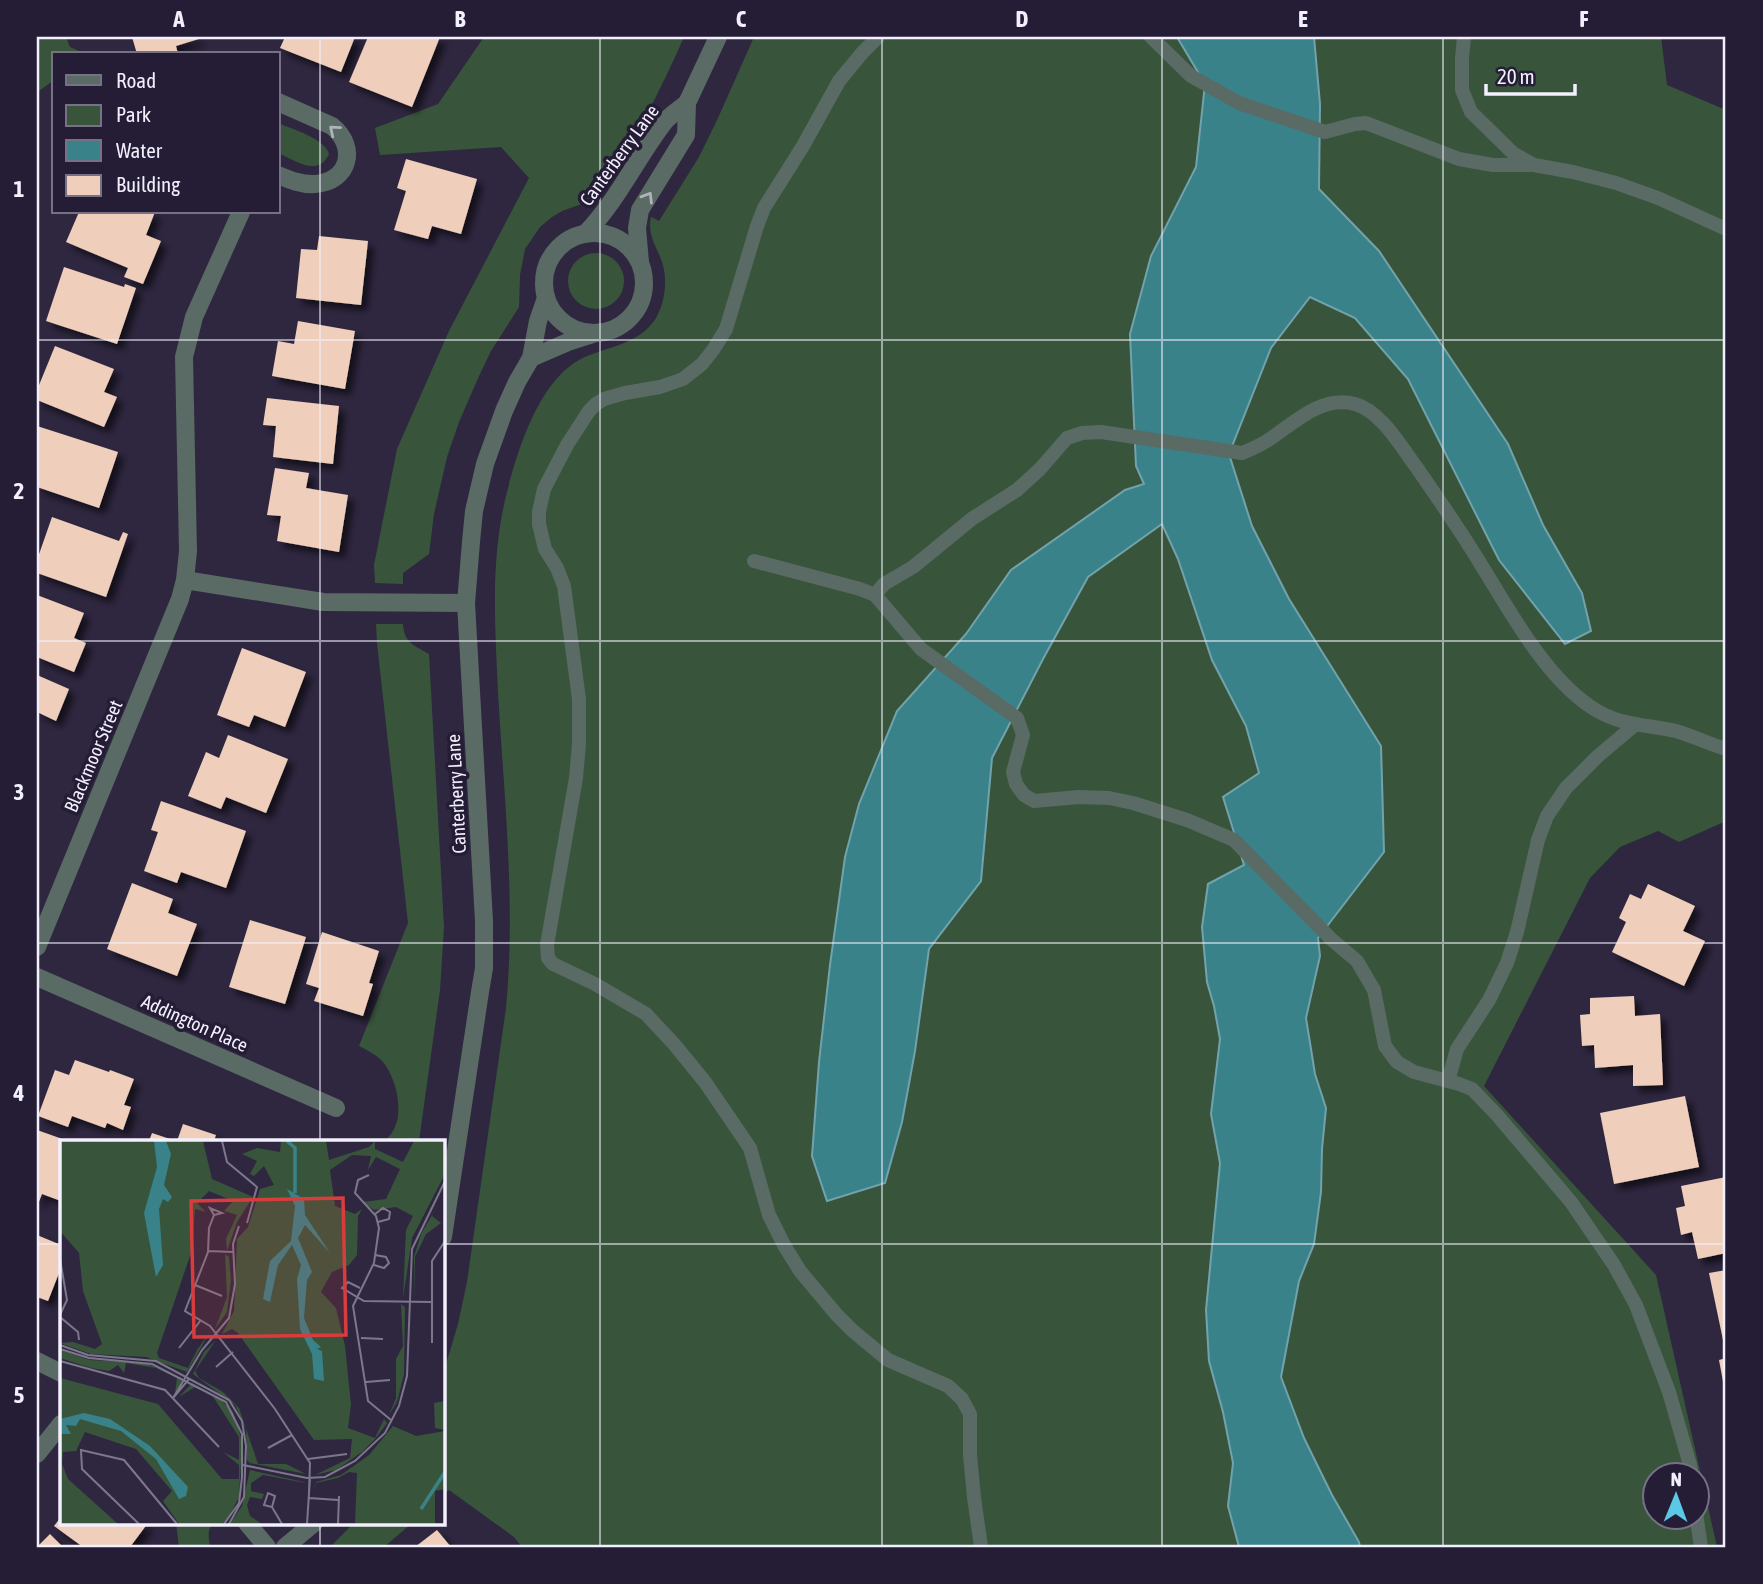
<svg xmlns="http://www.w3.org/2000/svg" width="1763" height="1584" viewBox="0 0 1763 1584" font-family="'Asap Condensed',sans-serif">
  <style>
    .green { fill: #38553c; fill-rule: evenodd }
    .water { fill: #3a8289; stroke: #72a3ac; stroke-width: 2 }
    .building { fill: #efcebb; filter: url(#shadow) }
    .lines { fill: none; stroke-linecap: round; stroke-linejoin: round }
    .lane { stroke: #5a6a64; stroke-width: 14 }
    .street { stroke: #5a6a64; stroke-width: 18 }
    .oneway { stroke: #aeb4b8 }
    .grid { fill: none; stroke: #f3f0fd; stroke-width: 2; stroke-opacity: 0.55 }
    .labels { text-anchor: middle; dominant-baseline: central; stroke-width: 7; stroke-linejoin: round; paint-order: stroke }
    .street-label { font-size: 19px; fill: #f3f0fd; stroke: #251d35 }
    .inset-river { fill: none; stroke: #3a8289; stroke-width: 3.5 }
    .inset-road { fill: none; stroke: #7d778c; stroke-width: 2 }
    .view { fill: #d93c3d; fill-opacity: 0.15; stroke: #d93c3d; stroke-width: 3.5 }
    .inset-edge { fill: none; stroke: #f3f0fd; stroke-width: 3.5 }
    .neatline { fill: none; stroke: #f3f0fd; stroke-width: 2.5 }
    .grid-label { font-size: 23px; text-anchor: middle; font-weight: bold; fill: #f3f0fd }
  </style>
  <defs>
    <filter id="shadow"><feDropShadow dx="6" dy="6" stdDeviation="3.5" flood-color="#0009"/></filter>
  </defs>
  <rect width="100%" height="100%" fill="#2f2740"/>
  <g class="green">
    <polygon points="37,37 66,37 70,47 86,54 54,54 54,80 39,91 37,113"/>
    <path d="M484,37H684C660,91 637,137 604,186L600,187L594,197L587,202L562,211L552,217L540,227L525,249L520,275L519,307L491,351L479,376L459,422L447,457L434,514L429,554L403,573V584L375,583L374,565L397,449L449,331L529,178L501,147L380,155L375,128L438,104Z"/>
    <path d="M754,37H1661L1667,85L1726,110V821L1679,842L1658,831L1620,847L1590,878L1484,1086L1656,1275L1717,1547H522L514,1537L449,1490L443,1495V1374L458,1324L467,1282L506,1008C516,903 504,797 498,692C495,624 490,558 507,492C518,449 540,378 583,358C608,346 639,345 656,318C665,302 668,280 662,262C657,247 647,235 651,217L659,221L699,157L718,118ZM1654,1476H1696V1518H1654Z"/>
    <path d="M278,123C294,130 324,138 329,154C318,178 295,160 278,153Z"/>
    <circle cx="596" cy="281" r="28"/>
    <path d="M376,624H403C404,643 414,645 429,654L444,927L440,990L419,1141H385C389,1137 393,1132 395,1127C403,1108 396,1078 383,1062C377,1055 367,1050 359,1046L408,923L377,643Z"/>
    <path d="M176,1523H214C206,1529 209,1538 210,1547H179Z"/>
    <polygon points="354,1523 412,1523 384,1547 334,1547 332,1545"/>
  </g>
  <polygon class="water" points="1177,37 1314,37 1320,104 1319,189 1379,251 1508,444 1543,525 1582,593 1591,631 1565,644 1499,560 1408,379 1355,318 1310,297 1271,348 1229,454 1252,526 1289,599 1381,746 1384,852 1318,938 1320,956 1306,1018 1315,1074 1326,1108 1322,1149 1321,1192 1314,1244 1299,1281 1281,1377 1304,1438 1332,1495 1359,1542 1360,1547 1239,1547 1228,1506 1233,1463 1223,1412 1209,1361 1206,1310 1220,1163 1211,1114 1220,1039 1214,1006 1207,982 1202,927 1208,884 1244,865 1223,797 1259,773 1246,726 1212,660 1178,559 1162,524 1088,577 1043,659 992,758 981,881 929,949 915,1051 902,1122 885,1183 827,1201 812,1156 819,1062 830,965 845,857 859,804 897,711 966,634 1011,570 1125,490 1144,484 1136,466 1130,334 1151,256 1196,167 1205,84"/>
  <g class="building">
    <polygon points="132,37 199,37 199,39 176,46 178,54 137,54"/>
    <polygon points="285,37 355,37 341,72 280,48"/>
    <polygon points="368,37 440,37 412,107 349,82"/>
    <polygon points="406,159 477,179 461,234 432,226 428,239 394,230 406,191 397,188"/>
    <polygon points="79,212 155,212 146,235 161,241 143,284 124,277 128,268 66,242"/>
    <polygon points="319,236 368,241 361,305 296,298 301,249 317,250"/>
    <polygon points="64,267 124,287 125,284 136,288 117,344 46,321"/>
    <polygon points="298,321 355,331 345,389 272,376 278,341 294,344"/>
    <polygon points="55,346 114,369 104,392 117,397 104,427 37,400 37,390"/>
    <polygon points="267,398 339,406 333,464 273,457 276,426 263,425"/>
    <polygon points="37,426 118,452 99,508 37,487"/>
    <polygon points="275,468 309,473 306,488 348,495 339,552 277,541 281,516 267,515"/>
    <polygon points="52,517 119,541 123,532 128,534 106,597 37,573 37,560"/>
    <polygon points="37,595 84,613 74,638 86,643 74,672 37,657"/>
    <polygon points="242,648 306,672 285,727 254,715 249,727 217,715"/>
    <polygon points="37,675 69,689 56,721 37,712"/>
    <polygon points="228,735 288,759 266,813 226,797 221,809 188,796 206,752 219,758"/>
    <polygon points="161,801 246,831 226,888 181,872 177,883 144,871 158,832 151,830"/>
    <polygon points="132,883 173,899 168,913 197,924 177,976 107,949"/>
    <polygon points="1648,884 1695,906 1683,931 1705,941 1684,986 1612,952 1626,922 1619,918 1630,894 1641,899"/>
    <polygon points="250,920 306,937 285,1004 229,987"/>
    <polygon points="322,932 379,951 369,983 373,984 363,1016 314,1001 319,988 306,984"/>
    <polygon points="1634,996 1635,1016 1660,1014 1663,1085 1633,1086 1633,1065 1595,1068 1594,1045 1582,1046 1580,1015 1590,1014 1590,998"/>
    <polygon points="75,1060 109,1072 110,1070 134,1079 124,1105 131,1107 123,1130 107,1123 105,1128 72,1116 68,1127 38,1116 55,1070 69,1075"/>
    <polygon points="1685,1096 1699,1167 1614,1184 1600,1113"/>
    <polygon points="183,1124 216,1135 214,1141 177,1141"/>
    <polygon points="37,1130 68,1141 61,1141 61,1201 42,1194 37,1207"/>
    <polygon points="152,1133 176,1141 149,1141"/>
    <polygon points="1726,1177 1726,1253 1698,1259 1692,1232 1681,1235 1676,1208 1685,1206 1681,1186"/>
    <polygon points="37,1235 61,1245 61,1268 48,1301 37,1297"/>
    <polygon points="1726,1270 1726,1340 1723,1340 1709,1273"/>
    <polygon points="1726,1358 1726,1392 1725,1392 1719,1360"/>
    <polygon points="61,1517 61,1523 148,1523 130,1547 83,1547 54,1526"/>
    <polygon points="437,1530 451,1547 415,1547"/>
    <polygon points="50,1534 63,1547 37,1547"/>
  </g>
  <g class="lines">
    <g class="lane">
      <polyline points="878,37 862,53 839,81 803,146 764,208 757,226 726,329 713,350 702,364 683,379 660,387 625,393 604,399 596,404 589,411 567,445 544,489 539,512 539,524 545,549 557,568 564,586 579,699 579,744 576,778 547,945 548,958 553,964 595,984 646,1014 674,1044 705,1082 750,1148 769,1215 784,1245 800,1271 836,1314 853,1331 888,1360 948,1386 962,1399 970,1414 970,1455 974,1497 981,1547"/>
      <polyline points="1151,37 1191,76 1239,103 1325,132 1355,124 1366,123 1459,159 1493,165 1534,165"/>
      <polyline points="1464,37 1462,58 1462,90 1471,112 1514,154 1534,165 1573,172 1616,183 1658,198 1726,229"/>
      <polyline points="754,561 860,589 875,595 921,649 1017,718 1023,735 1013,772 1016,784 1024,795 1034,801 1079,797 1109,798 1133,803 1187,820 1234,840 1331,939 1357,961 1374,990 1385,1046 1397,1062 1414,1072 1459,1084 1472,1089 1497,1115 1571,1202 1614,1265 1636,1305 1669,1392 1690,1465 1692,1476"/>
      <path d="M875,595L884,584L913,567L973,518L1017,490L1040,469L1067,438L1082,433L1101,432L1242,453C1252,449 1261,445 1270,439C1295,422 1322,395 1355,404C1381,411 1402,448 1417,468C1435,494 1453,520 1470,547C1503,598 1540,673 1591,707C1619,726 1645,724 1676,731C1693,736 1709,744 1726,749"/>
      <polyline points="1448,1081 1457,1049 1489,1000 1507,963 1517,932 1538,840 1547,816 1566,788 1598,756 1636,724"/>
      <polyline points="1696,1513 1701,1547"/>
    </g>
    <g class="street">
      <path d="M278,102L332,126C358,147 349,182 315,184C302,185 290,180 278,175"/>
      <circle cx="594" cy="283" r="50"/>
      <path d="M585,234C617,201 635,161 662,125C668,116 679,110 687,103"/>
      <polyline points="640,262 637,228 640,210 686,135 687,103 718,37"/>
      <polyline points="531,358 568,342 593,334"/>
      <polyline points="185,580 323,602 466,603"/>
      <polyline points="37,947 180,599 185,580 188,551 184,357 194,317 241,212"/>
      <polyline points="37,977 336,1108"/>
      <polyline points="443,1237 480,992 484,968 484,921 466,603 471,542 474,511 485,464 504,411 517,382 531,358 538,321 546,298"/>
      <polyline points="37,1361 61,1373"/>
      <polyline points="37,1454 61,1424"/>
      <polyline points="247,1523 267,1547"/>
      <polyline points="285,1547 314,1523"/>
    </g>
  </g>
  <defs><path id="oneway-chevron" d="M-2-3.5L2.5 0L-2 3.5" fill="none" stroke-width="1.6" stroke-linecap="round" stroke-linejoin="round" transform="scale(1.75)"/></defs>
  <g class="oneway">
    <use href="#oneway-chevron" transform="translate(334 130) rotate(-140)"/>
    <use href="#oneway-chevron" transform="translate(648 197) rotate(-59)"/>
  </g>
  <path class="grid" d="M320,37V1141M600,37V1547M882,37V1547M1162,37V1547M1443,37V1547M37,340H1726M37,641H1726M37,943H1726M37,1244H61M443,1244H1726M320,1523V1547"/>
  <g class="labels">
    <g class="street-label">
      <text transform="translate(619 155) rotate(-54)">Canterberry Lane</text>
      <text transform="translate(93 756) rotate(-67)">Blackmoor Street</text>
      <text transform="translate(456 794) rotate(-93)">Canterberry Lane</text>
      <text transform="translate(195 1023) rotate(24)">Addington Place</text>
    </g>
  </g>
  <g transform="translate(60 1140)">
    <rect width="385" height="385" fill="#2f2740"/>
    <path d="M0,1H143L152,39L193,57L177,82L167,111L166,99L177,75L164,71L173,61L149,51L137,63L146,72L135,69L132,110L97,213L99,218L128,228L137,210L151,190L127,232L86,217L31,214L0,203L13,202L35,209L42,204L23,151L19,113L0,91ZM221,1H266L269,20L309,7L315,1V9L343,22L354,1H385V34L352,98L343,159L346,90L353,76L336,67L314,70L303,62L326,59L340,29L316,17L308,30L311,16L292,15L270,30L275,66L295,74L302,69L298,76L297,115L289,125L272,132L261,152L276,168L285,206L291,265L288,288L315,298L324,279L327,283L315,299L302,312L276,330L255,335L290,318L292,299L254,300L178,193L172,189L162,194L174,171L177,99L188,87L200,49L214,45L204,26L194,36L190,34L197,21L182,14L197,8L220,12ZM378,65L372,76L381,83L366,94L355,117V159L354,117L361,94ZM165,114L169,117L171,140L167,172L155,189L167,157ZM341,164L345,167L344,234L337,262L329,275L336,258V219L343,206ZM156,200L135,231L139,238L163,252L179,268L198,324H226L246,334L190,323L187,320L186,289L175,265L133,234L144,212ZM0,210L30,220L85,223L121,238L122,242L115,253L117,238L96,228L66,223L64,233L58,225L49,231L31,228L0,218ZM0,238L98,264L162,339H179V325L163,312L179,320V297L152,255L135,247L119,257L132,243L158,257L173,272L182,301L179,357L168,379L162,384H119L103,361L112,351L76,309L25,292L16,311L3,312L2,324L8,339L58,384H0ZM385,261V290L375,288L374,263ZM333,286L356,296L385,291V349L375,351V384H295L297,333L289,332L278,338L256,343L252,353L256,342L281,335L309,315ZM190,330L244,342L246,343L203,335L191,343V351L204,354L202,359L190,357L187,365L190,376L202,384H170L182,366Z" fill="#38553c"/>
    <path d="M94,1H106L111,14L104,45L112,57L108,62L103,59L99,69L103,125L96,137L84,73L97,27ZM227,49L244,59L245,75L270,113L245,85L238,98L252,132L247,140L244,178L253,200L261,207L257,209L262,211L264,241L254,239L252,214L240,189L237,139L241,125L232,105L218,125L210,162L203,159L210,121L231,101L235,66ZM24,273L50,279L90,306L128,347L126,356L119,359L96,319L61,291L20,279L16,286L6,285L11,294H0V279Z" fill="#3a8289"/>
    <path class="inset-river" d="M227,1L235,8V53M361,369L385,332"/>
    <path class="inset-road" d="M162,1L167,22L197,47L187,83M309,35L298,40L295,53L316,76L319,88L314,123L293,166L308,261L331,280M315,74L323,68L330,72L329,79L318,82M154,75L150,68L162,73L154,75L149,88L148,112L125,171L150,186L215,269L250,323L249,352M148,111L173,112M0,119L7,160L0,175M314,125L324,128L329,123L326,117L315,115M135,145L162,156M300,148L288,142L282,148L304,161L371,162M0,177L18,192L19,200M301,198L323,199M372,203V121L385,101M0,205L28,215L96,221L169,260L182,281L186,306L184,357L169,384M119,208L141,180M0,209L29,218L92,224L166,262L182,294V337L179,363L164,384M0,221L105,250L159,307M156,227L173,212M306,242L330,240M113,258L142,210L169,178L175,144L173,104L179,86M113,258L129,239M208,308L232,295M248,319L287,314M183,325L247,338L265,337L295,321L325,293L339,266L347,236L352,109L385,41M249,358L278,360M212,367L215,356L208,353L204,365L212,367L222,384M79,384L22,329L21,310L64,320L117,384M247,384L250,338M278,384L279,356"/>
    <path class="view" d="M283,58L286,195L134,197L131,61Z"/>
    <rect width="385" height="385" class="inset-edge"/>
  </g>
  <rect width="1763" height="1584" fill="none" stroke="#251d35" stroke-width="77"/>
  <rect x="52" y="52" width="228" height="161" fill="#251d35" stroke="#777185" stroke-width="2"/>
  <rect x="66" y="75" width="35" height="10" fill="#5a6a64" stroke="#777185" stroke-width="2"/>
  <text x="116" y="88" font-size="21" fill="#f3f0fd">Road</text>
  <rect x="66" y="105" width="35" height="21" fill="#38553c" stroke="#777185" stroke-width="2"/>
  <text x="116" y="122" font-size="21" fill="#f3f0fd">Park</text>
  <rect x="66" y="140" width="35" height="21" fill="#3a8289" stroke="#777185" stroke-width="2"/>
  <text x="116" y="158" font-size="21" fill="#f3f0fd">Water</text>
  <rect x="66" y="175" width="35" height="21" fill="#efcebb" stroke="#777185" stroke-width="2"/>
  <text x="116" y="192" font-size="21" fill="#f3f0fd">Building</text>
  <g transform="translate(1676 1496) rotate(1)"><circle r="33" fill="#251d35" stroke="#777185" stroke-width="2"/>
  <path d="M0-5L12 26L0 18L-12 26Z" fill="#5ac8e6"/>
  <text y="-10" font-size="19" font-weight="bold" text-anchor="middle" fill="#f3f0fd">N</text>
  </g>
  <path d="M1486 84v10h89v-10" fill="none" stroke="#f3f0fd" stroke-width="3.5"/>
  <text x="1497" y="84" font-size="21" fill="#f3f0fd" stroke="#251d35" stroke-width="5" paint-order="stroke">20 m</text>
  <rect x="38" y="38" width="1686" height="1508" class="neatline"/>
  <g class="grid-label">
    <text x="179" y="27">A</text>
    <text x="460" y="27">B</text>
    <text x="741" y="27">C</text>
    <text x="1022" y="27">D</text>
    <text x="1303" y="27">E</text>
    <text x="1584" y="27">F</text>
    <text x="19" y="197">1</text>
    <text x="19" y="499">2</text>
    <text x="19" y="800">3</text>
    <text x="19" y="1101">4</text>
    <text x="19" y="1403">5</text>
  </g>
</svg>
